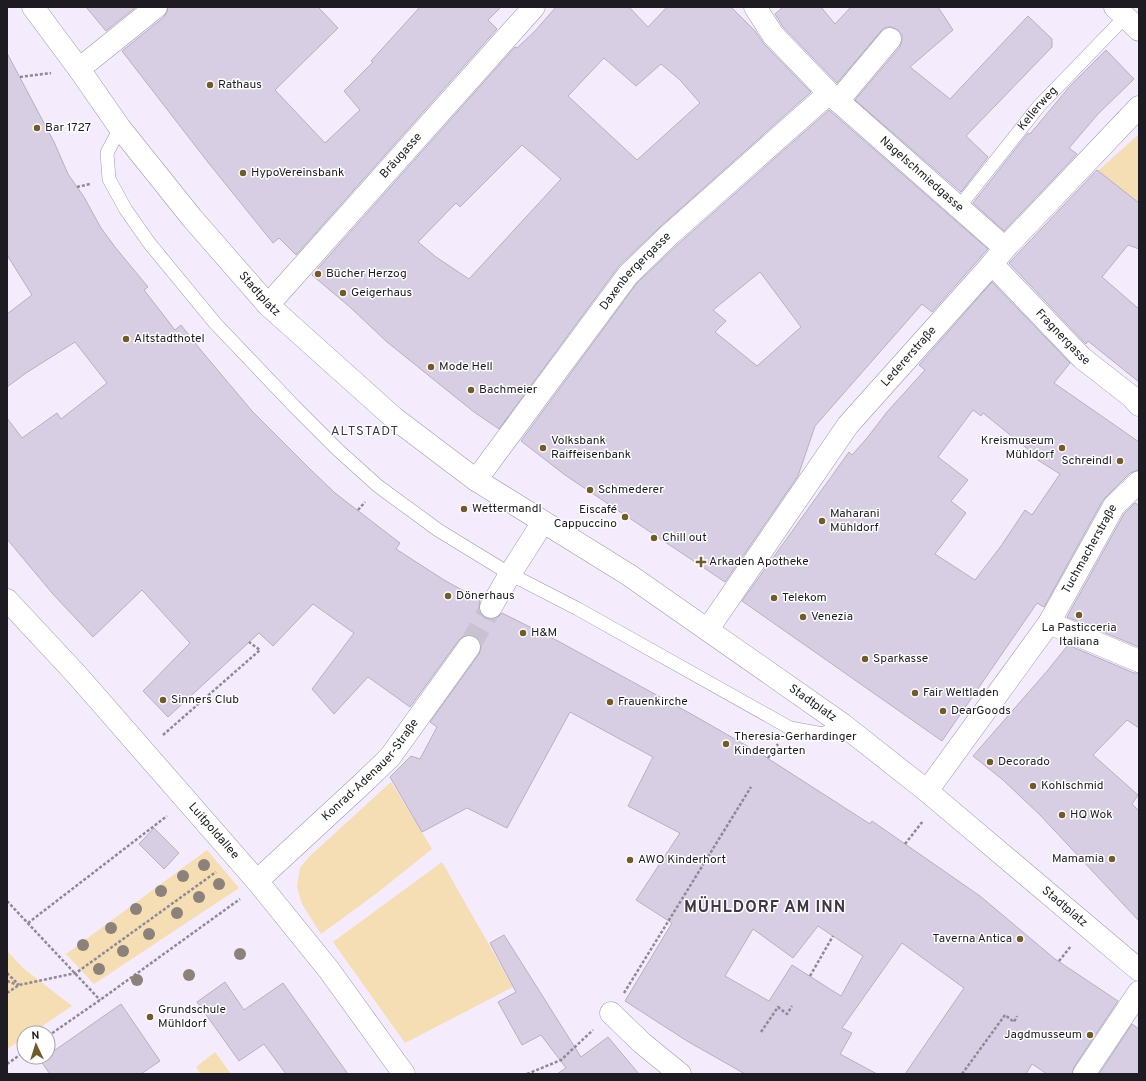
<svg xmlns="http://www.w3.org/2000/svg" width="1146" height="1081" viewBox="0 0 1146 1081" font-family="Overpass,sans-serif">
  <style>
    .green { fill: #f5ddb4 }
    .building { fill: #d7cee3; stroke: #b8afc3; fill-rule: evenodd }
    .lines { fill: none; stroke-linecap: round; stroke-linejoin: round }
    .minor-tunnel { stroke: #c9c2d1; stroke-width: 22; stroke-dasharray: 22 11; stroke-linecap: butt }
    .service-casing { stroke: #a097ab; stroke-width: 14 }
    .minor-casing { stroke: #a097ab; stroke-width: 23 }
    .path { stroke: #8e8995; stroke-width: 2.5; stroke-dasharray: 3 2; stroke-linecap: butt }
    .service { stroke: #fff; stroke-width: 13 }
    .minor { stroke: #fff; stroke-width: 22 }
    .tree { fill: #8c817b }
    .poi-dot { fill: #735a2b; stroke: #fff; stroke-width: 1.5 }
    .labels { text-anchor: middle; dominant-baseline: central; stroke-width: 3; stroke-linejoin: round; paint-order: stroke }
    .poi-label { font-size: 12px; fill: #1e1b22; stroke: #fff; text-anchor: start }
    .street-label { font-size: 12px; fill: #1e1b22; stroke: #fff }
    .neighbourhood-label { font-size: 13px; letter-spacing: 1px; fill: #3f3748; stroke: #fff }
    .district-label { font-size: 16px; font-weight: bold; letter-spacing: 1px; fill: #3f3748; stroke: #fff }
  </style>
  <rect width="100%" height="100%" fill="#f4ecfd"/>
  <g class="green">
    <polygon points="1139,134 1139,203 1098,171"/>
    <polygon points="391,782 432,849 377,893 321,934 302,904 297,887 300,868 310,856"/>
    <polygon points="207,850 239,888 94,984 66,954"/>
    <polygon points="442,862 513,987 405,1043 333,942"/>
    <polygon points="7,951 23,968 72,1006 32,1033 24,1033 24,1038 7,1049"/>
    <polygon points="215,1052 231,1074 201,1074 196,1067"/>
  </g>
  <g class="building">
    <polygon points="86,7 136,7 106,31"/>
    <polygon points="168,7 318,7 338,28 275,90 325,143 360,110 344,91 373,62 371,61 420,7 501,7 488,20 497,29 296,255 279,238 273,243 207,161 122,51 164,17 167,12"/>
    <path d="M556,7H629L648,27L667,7H731L755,31L764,44L811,92L660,227L619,266L499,429L474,412L387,342L351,308L312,275L515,47L517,48L535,31ZM604,58L636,86L661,64L680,80L700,103L637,160L568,96ZM522,145L561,179L469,279L436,257L418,242L456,203L460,207Z"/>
    <polygon points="783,7 821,7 835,24 851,7 938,7 953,30 910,67 950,99 1028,16 1052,39 1052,47 966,136 988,157 961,192 855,100 900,47 902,41 902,35 898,30 892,27 886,27 881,31 837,83 783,27 775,14"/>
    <polygon points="1106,50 1134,79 1098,114 1069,148 1077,154 1004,231 973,203 1028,133 1030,134 1070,86"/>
    <path d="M7,53L54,142L68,174L84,197L101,228L115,247L148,287L144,290L175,330L181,325L199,348L252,411L311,470L335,493L400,543L396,549L444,580L480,600L479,607L480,613L484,618L491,619L497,618L502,613L558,641L693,715L761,754L870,824L872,821L980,896L1055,959L1118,1001L1074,1067L1072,1074H1047L1032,1064L1026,1074H905L964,988L902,943L842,1028L852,1033L840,1054L877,1074H745L687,1041L625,1001L672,923L636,900L680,833L628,806L653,757L570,712L507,828L467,808L422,832L390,777L411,756L420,759L437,727L430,722L479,654L481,648L480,642L476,637L470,635L464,636L459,640L410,707L368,677L334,714L312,689L354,633L313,604L273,646L259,633L168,717L143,691L190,643L142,590L93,637L52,593L7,539V418L22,438L57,413L61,419L107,383L75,342L26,373L7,387V314L32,295L7,255ZM818,926L863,956L841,996L792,965L769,1001L725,976L753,929L793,958Z"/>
    <path d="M829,110L988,249L932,312L922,304L815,426L798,476L725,582L565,475L521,441L637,283L677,245ZM760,272L801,327L757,366L715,332L726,321L713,310Z"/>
    <polygon points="1097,170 1139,203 1139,249 1128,245 1102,277 1139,309 1139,382 1088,341 1086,344 1009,263"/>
    <path d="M992,282L1070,363L1054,383L1139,442V467L1138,470L1130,473L1103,500L1044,607L1037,603L942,741L742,601L849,452L852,455L867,438L887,412L925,370L919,365ZM973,410L981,416L983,413L1035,455L1033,457L1060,474L1032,515L1025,510L1001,546L975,580L935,554L966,513L951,501L968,480L938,457Z"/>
    <polygon points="1135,503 1139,505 1139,647 1067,617 1124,514"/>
    <polygon points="1068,645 1134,673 1139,673 1139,728 1127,720 1093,755 1138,795 1132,804 1139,811 1139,921 1040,815 1003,780 973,756 1048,670"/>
    <polygon points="154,828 179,853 164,869 139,844"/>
    <polygon points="504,935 581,1057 608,1037 639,1074 557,1074 566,1068 541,1035 522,1045 498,1002 516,992 490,943"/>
    <polygon points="225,982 244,1010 283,983 348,1074 286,1074 264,1044 239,1061 197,1002"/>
    <polygon points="121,1004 160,1061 141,1074 50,1074 40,1060 44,1057 48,1057 48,1055"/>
    <polygon points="1132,1024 1139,1029 1139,1074 1099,1074"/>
  </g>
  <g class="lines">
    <polyline class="minor-tunnel" points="469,647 491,607"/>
    <defs>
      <g id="service">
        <polyline points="120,128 107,153 109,179 126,210 150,244 215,323 294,406 338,450 378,486 438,530 510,574 578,609 790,728 823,734 842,724"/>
        <path id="s1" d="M959,207L1039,106L1125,17"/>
      </g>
      <g id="minor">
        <path id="s2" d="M33,7L79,69L120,128L192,218L268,305L394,418L476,480L629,575L842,724L927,791L1139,970"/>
        <path id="s3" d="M755,7L773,35L829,93L1005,248"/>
        <polyline points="1115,7 1139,30"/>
        <polyline points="79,69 156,7"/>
        <polyline points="838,101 890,39"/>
        <path id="s4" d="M992,264L1082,358L1132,397L1139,405"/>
        <path id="s5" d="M268,305L534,7"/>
        <path id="s6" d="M476,480L628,275L668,236L829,93"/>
        <path id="s7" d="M7,600L77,675L257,881L329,970L404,1074"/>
        <polyline points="491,607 510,574 543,522"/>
        <polyline points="1049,623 1139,661"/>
        <path id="s8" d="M708,629L848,425L992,264L1005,248L1139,107"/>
        <path id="s9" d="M927,791L1049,623L1114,506L1139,482"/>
        <path id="s10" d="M257,881L363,783L390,757L469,647"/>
        <polyline points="611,1013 642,1043 680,1074"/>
        <polyline points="1084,1074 1139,992"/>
      </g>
    </defs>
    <use href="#service" class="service-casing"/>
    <use href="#minor" class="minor-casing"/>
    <g class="path">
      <polyline points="20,77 51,73"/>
      <polyline points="77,187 90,184"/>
      <polyline points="358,510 365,502"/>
      <polyline points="163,735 260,650 249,642"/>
      <polyline points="768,758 778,744"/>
      <polyline points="905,844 923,821"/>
      <polyline points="7,901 100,1000"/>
      <polyline points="28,923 167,816"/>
      <polyline points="1059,961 1071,946"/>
      <polyline points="7,973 19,985"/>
      <polyline points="810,976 833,936"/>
      <polyline points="7,981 18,985"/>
      <polyline points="7,993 19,985 76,973 216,872"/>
      <polyline points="624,993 751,787"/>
      <polyline points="761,1032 778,1007 787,1014 792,1006"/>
      <polyline points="48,1036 100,1000 240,899"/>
      <polyline points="7,1064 24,1052"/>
      <polyline points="527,1074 561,1060 593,1030"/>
      <polyline points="962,1074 1005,1015 1014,1022 1017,1016"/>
    </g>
    <use href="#service" class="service"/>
    <use href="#minor" class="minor"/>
  </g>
  <g class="tree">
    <circle cx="204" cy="865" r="6"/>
    <circle cx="183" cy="876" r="6"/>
    <circle cx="219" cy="884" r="6"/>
    <circle cx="161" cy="891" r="6"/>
    <circle cx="199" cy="897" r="6"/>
    <circle cx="136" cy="909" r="6"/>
    <circle cx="177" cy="913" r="6"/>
    <circle cx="111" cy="928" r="6"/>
    <circle cx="149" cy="934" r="6"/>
    <circle cx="83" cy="945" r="6"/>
    <circle cx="123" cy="951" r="6"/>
    <circle cx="240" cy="954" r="6"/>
    <circle cx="99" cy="969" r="6"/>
    <circle cx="189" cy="975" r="6"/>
    <circle cx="137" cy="980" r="6"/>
  </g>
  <g class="poi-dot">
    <circle cx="210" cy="85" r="4"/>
    <circle cx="37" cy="128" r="4"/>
    <circle cx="243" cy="173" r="4"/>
    <circle cx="318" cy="274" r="4"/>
    <circle cx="343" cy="293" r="4"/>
    <circle cx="126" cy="339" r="4"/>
    <circle cx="431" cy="367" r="4"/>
    <circle cx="471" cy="390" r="4"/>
    <circle cx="543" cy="448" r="4"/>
    <circle cx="1062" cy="448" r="4"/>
    <circle cx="1120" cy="461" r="4"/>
    <circle cx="590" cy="490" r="4"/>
    <circle cx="464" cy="509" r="4"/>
    <circle cx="625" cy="517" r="4"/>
    <circle cx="822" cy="521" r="4"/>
    <circle cx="654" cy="538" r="4"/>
    <path d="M699 556h4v4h4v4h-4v4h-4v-4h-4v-4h4z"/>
    <circle cx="448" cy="596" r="4"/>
    <circle cx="774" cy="598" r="4"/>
    <circle cx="1079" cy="615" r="4"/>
    <circle cx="803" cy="617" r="4"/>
    <circle cx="523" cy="633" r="4"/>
    <circle cx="865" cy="659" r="4"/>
    <circle cx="915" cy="693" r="4"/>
    <circle cx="163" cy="700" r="4"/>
    <circle cx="610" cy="702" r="4"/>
    <circle cx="943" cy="711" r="4"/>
    <circle cx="726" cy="744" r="4"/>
    <circle cx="990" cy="762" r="4"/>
    <circle cx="1033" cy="786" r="4"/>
    <circle cx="1062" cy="815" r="4"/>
    <circle cx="1112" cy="859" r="4"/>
    <circle cx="630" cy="860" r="4"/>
    <circle cx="1020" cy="939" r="4"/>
    <circle cx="150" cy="1017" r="4"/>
    <circle cx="1090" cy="1035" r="4"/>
  </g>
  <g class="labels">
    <g class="poi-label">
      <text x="218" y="85">Rathaus</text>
      <text x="45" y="128">Bar 1727</text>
      <text x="251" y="173">HypoVereinsbank</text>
      <text x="326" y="274">Bücher Herzog</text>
      <text x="351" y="293">Geigerhaus</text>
      <text x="134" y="339">Altstadthotel</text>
      <text x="439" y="367">Mode Hell</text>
      <text x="479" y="390">Bachmeier</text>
      <text x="551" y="441">Volksbank<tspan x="551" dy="14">Raiffeisenbank</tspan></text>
      <text x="1054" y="441" text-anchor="end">Kreismuseum<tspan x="1054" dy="14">Mühldorf</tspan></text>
      <text x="1112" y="461" text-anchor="end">Schreindl</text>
      <text x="598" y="490">Schmederer</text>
      <text x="472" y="509">Wettermandl</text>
      <text x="617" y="510" text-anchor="end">Eiscafé<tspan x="617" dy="14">Cappuccino</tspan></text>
      <text x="830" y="514">Maharani<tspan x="830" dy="14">Mühldorf</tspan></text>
      <text x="662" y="538">Chill out</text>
      <text x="709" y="562">Arkaden Apotheke</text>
      <text x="456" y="596">Dönerhaus</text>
      <text x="782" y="598">Telekom</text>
      <text x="811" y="617">Venezia</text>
      <text x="1079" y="628" text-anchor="middle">La Pasticceria<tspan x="1079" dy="14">Italiana</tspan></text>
      <text x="531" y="633">H&amp;M</text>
      <text x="873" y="659">Sparkasse</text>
      <text x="923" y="693">Fair Weltladen</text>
      <text x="171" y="700">Sinners Club</text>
      <text x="618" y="702">Frauenkirche</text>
      <text x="951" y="711">DearGoods</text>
      <text x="734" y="737">Theresia-Gerhardinger<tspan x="734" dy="14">Kindergarten</tspan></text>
      <text x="998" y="762">Decorado</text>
      <text x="1041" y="786">Kohlschmid</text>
      <text x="1070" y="815">HQ Wok</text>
      <text x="1104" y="859" text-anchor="end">Mamamia</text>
      <text x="638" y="860">AWO Kinderhort</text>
      <text x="1012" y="939" text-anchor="end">Taverna Antica</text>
      <text x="158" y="1010">Grundschule<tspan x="158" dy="14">Mühldorf</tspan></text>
      <text x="1082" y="1035" text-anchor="end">Jagdmusseum</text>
    </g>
    <g class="street-label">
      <text stroke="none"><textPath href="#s1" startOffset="126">Kellerweg</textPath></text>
      <text stroke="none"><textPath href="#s5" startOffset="200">Bräugasse</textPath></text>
      <text stroke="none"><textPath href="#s3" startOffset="237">Nagelschmiedgasse</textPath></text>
      <text stroke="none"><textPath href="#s6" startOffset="263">Daxenbergergasse</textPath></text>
      <text stroke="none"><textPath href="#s2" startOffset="366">Stadtplatz</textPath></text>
      <text stroke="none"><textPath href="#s4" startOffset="102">Fragnergasse</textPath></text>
      <text stroke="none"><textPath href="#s8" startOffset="339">Ledererstraße</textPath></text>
      <text stroke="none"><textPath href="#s9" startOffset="292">Tuchmacherstraße</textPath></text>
      <text stroke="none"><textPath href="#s2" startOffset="1056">Stadtplatz</textPath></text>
      <text stroke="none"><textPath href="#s10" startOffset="159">Konrad-Adenauer-Straße</textPath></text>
      <text stroke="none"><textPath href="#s7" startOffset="310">Luitpoldallee</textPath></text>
      <text stroke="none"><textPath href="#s2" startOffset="1380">Stadtplatz</textPath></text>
    </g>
    <g class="neighbourhood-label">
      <text x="365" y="432">ALTSTADT</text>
    </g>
    <g class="district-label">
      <text x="765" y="908">MÜHLDORF AM INN</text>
    </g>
  </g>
  <rect width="1146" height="1081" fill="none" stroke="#1e1b22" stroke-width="16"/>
  <g transform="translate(36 1045) rotate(356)"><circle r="19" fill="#ffffff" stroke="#a5a4a7"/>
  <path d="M0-3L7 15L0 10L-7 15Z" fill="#735a2b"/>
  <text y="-6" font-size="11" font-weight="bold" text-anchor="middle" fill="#1e1b22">N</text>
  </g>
</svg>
